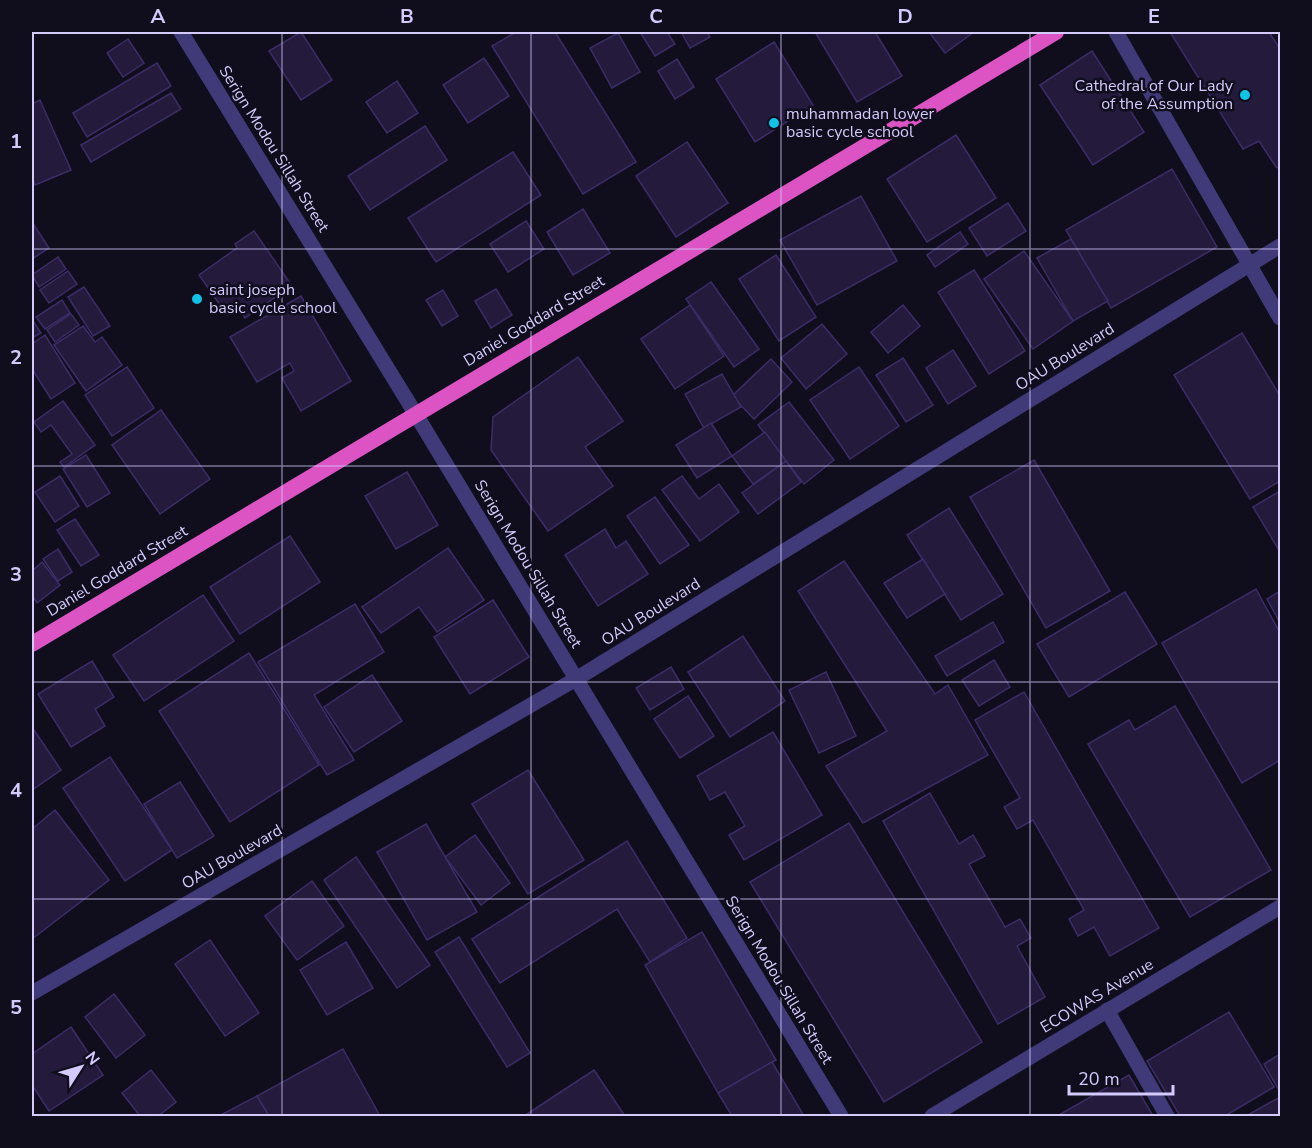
<svg xmlns="http://www.w3.org/2000/svg" width="1312" height="1148" viewBox="0 0 1312 1148" font-family="'Nunito Sans',sans-serif">
  <style>
    .building { fill: #231a3c; stroke: #3c2d67; stroke-width: 1.5 }
    .lines { fill: none; stroke-linecap: round; stroke-linejoin: round }
    .minor { stroke: #403a79; stroke-width: 15 }
    .tertiary { stroke: #403a79; stroke-width: 15 }
    .trunk { stroke: #dc54c4; stroke-width: 16 }
    .grid { fill: none; stroke: #d4cbfc; stroke-width: 1.5; stroke-opacity: 0.55 }
    .poi-dot { fill: #0ec3e5; stroke: #100d1d; stroke-width: 2 }
    .labels { text-anchor: middle; dominant-baseline: central; stroke-width: 5; stroke-linejoin: round; paint-order: stroke }
    .poi-label { font-size: 16px; fill: #d4cbfc; stroke: #100d1d; text-anchor: start }
    .street-label { font-size: 16px; fill: #d4cbfc; stroke: #100d1d }
    .neatline { fill: none; stroke: #d4cbfc; stroke-width: 2 }
    .grid-label { font-size: 20px; text-anchor: middle; font-weight: bold; fill: #d4cbfc }
  </style>
  <rect width="100%" height="100%" fill="#100d1d"/>
  <g class="building">
    <polygon points="301,32 332,80 301,100 269,51"/>
    <polygon points="516,32 555,32 636,162 583,194 492,46"/>
    <polygon points="640,32 667,32 675,44 655,56"/>
    <polygon points="681,32 707,32 710,37 690,48"/>
    <polygon points="815,32 875,32 902,76 857,102"/>
    <polygon points="929,32 974,32 945,53"/>
    <polygon points="1170,32 1269,32 1280,49 1280,169 1276,167 1259,141 1243,149"/>
    <polygon points="618,33 640,72 612,88 590,48"/>
    <polygon points="128,39 144,63 123,77 107,53"/>
    <polygon points="774,42 813,105 755,142 716,79"/>
    <polygon points="1092,51 1144,132 1093,165 1040,85"/>
    <polygon points="484,58 509,96 468,123 443,85"/>
    <polygon points="677,59 694,87 675,99 658,71"/>
    <polygon points="157,63 171,86 87,137 73,113"/>
    <polygon points="397,81 418,113 387,133 366,102"/>
    <polygon points="171,93 181,109 91,162 81,145"/>
    <polygon points="40,100 71,170 35,185 32,178 32,104"/>
    <polygon points="425,126 447,160 370,210 348,176"/>
    <polygon points="956,135 996,198 927,242 887,179"/>
    <polygon points="687,142 728,203 676,237 636,176"/>
    <polygon points="513,152 541,195 436,262 408,218"/>
    <polygon points="1172,169 1217,247 1111,308 1066,230"/>
    <polygon points="861,196 897,261 817,305 780,240"/>
    <polygon points="1008,203 1026,231 987,256 969,228"/>
    <polygon points="583,209 610,253 573,275 547,232"/>
    <polygon points="526,221 544,249 508,272 490,244"/>
    <polygon points="32,222 49,248 32,259"/>
    <polygon points="254,231 292,286 245,318 238,307 227,315 199,275 237,248 235,244"/>
    <polygon points="960,232 968,244 935,267 927,255"/>
    <polygon points="1071,239 1108,301 1073,321 1037,258"/>
    <polygon points="1024,251 1073,321 1033,349 984,279"/>
    <polygon points="776,255 816,317 779,341 739,279"/>
    <polygon points="58,257 66,269 39,287 32,275"/>
    <polygon points="974,270 1025,351 989,374 938,292"/>
    <polygon points="68,271 77,284 49,303 40,290"/>
    <polygon points="711,282 759,349 734,367 686,299"/>
    <polygon points="84,287 110,326 93,336 68,297"/>
    <polygon points="496,289 512,315 491,328 475,301"/>
    <polygon points="443,290 458,316 442,326 426,300"/>
    <polygon points="301,296 351,381 301,411 282,378 294,371 290,363 257,382 230,337"/>
    <polygon points="62,300 70,313 45,329 36,317"/>
    <polygon points="690,305 724,356 675,389 641,339"/>
    <polygon points="903,305 920,326 888,353 871,332"/>
    <polygon points="71,314 79,325 55,342 47,330"/>
    <polygon points="33,321 41,333 32,338 32,322"/>
    <polygon points="822,324 847,354 806,389 781,358"/>
    <polygon points="83,326 95,342 102,337 122,365 86,391 54,345"/>
    <polygon points="1242,333 1280,396 1280,481 1250,499 1174,375"/>
    <polygon points="45,335 75,383 51,399 32,369 32,344"/>
    <polygon points="953,350 976,386 948,404 926,368"/>
    <polygon points="578,357 623,421 585,447 613,486 548,531 491,450 493,417"/>
    <polygon points="903,358 933,405 906,422 876,375"/>
    <polygon points="771,359 792,382 754,419 732,396"/>
    <polygon points="127,367 154,408 112,436 85,395"/>
    <polygon points="859,367 899,426 850,459 810,400"/>
    <polygon points="722,374 741,407 704,428 685,394"/>
    <polygon points="63,401 95,445 64,467 60,462 72,454 51,425 41,432 34,422"/>
    <polygon points="789,402 834,460 804,484 758,425"/>
    <polygon points="161,410 210,479 160,514 112,445"/>
    <polygon points="711,423 732,456 697,478 676,445"/>
    <polygon points="765,432 786,461 753,484 732,456"/>
    <polygon points="86,455 110,493 87,507 63,469"/>
    <polygon points="1034,460 1110,591 1046,628 970,497"/>
    <polygon points="786,461 801,482 758,514 742,493"/>
    <polygon points="407,472 438,525 396,549 365,496"/>
    <polygon points="60,476 79,506 55,522 35,492"/>
    <polygon points="682,476 699,499 719,484 739,512 700,541 662,490"/>
    <polygon points="1280,491 1280,552 1253,507"/>
    <polygon points="655,497 689,545 660,564 627,516"/>
    <polygon points="949,508 1003,594 961,620 907,535"/>
    <polygon points="75,519 99,555 81,566 57,530"/>
    <polygon points="605,529 616,548 626,541 648,574 598,606 565,555"/>
    <polygon points="290,536 320,582 240,634 210,587"/>
    <polygon points="448,548 484,600 437,632 419,607 381,633 362,607"/>
    <polygon points="58,549 72,572 58,581 43,559"/>
    <polygon points="923,559 945,594 907,618 884,583"/>
    <polygon points="844,561 935,694 948,685 988,755 863,823 826,766 887,731 798,591"/>
    <polygon points="42,562 60,585 37,603 32,595 32,571"/>
    <polygon points="1256,589 1280,633 1280,760 1242,783 1162,643"/>
    <polygon points="1280,591 1280,623 1267,599"/>
    <polygon points="1125,592 1157,644 1069,697 1037,644"/>
    <polygon points="203,595 234,641 144,701 113,655"/>
    <polygon points="493,600 529,657 470,694 434,637"/>
    <polygon points="355,604 384,652 314,695 354,760 327,775 258,662"/>
    <polygon points="993,622 1004,642 947,676 935,656"/>
    <polygon points="743,636 785,701 730,737 688,672"/>
    <polygon points="249,653 319,765 230,822 159,711"/>
    <polygon points="994,660 1010,687 979,706 962,680"/>
    <polygon points="92,661 114,697 95,709 105,726 71,747 38,694"/>
    <polygon points="671,667 684,689 650,710 636,688"/>
    <polygon points="826,672 856,736 819,753 789,690"/>
    <polygon points="372,675 402,721 354,752 324,707"/>
    <polygon points="1024,692 1159,928 1110,956 1094,927 1078,936 1069,919 1084,910 1033,820 1017,829 1004,807 1020,798 975,720"/>
    <polygon points="688,696 714,736 680,758 654,719"/>
    <polygon points="1175,706 1271,870 1190,917 1088,744 1129,720 1135,730"/>
    <polygon points="32,727 61,770 32,790"/>
    <polygon points="773,732 822,815 744,860 729,835 745,826 725,792 710,800 697,776"/>
    <polygon points="110,757 172,850 125,881 63,788"/>
    <polygon points="528,770 584,860 528,894 472,804"/>
    <polygon points="180,782 214,836 177,858 144,804"/>
    <polygon points="930,793 959,844 973,835 985,856 969,864 1005,927 1020,919 1031,938 1017,946 1045,997 998,1024 883,821"/>
    <polygon points="55,810 109,880 32,939 32,829"/>
    <polygon points="849,823 982,1042 884,1102 750,882"/>
    <polygon points="426,824 477,912 427,940 377,852"/>
    <polygon points="475,835 510,883 481,905 445,857"/>
    <polygon points="627,841 687,938 650,962 617,909 500,983 472,939"/>
    <polygon points="356,857 430,965 397,988 324,880"/>
    <polygon points="312,881 344,926 297,960 265,916"/>
    <polygon points="702,932 776,1060 718,1093 645,965"/>
    <polygon points="459,937 530,1053 507,1067 435,952"/>
    <polygon points="210,940 259,1013 225,1036 175,964"/>
    <polygon points="346,942 373,988 327,1015 300,970"/>
    <polygon points="114,994 145,1035 116,1058 85,1017"/>
    <polygon points="1229,1012 1274,1087 1225,1116 1180,1116 1147,1061"/>
    <polygon points="71,1027 103,1075 49,1111 32,1085 32,1054"/>
    <polygon points="343,1049 380,1116 269,1116 257,1096"/>
    <polygon points="1280,1054 1280,1092 1264,1064"/>
    <polygon points="772,1062 804,1116 732,1116 718,1093"/>
    <polygon points="151,1070 176,1102 158,1116 140,1116 122,1093"/>
    <polygon points="594,1070 625,1116 524,1116 556,1095"/>
    <polygon points="1129,1075 1153,1116 1057,1116"/>
    <polygon points="257,1096 269,1116 219,1116"/>
    <polygon points="1280,1097 1280,1116 1246,1116"/>
  </g>
  <g class="lines">
    <g class="minor">
      <polyline points="1116,32 1280,318"/>
      <polyline points="32,993 576,679 1280,246"/>
      <polyline points="1107,1010 1167,1116"/>
      <polyline points="932,1116 1280,907"/>
    </g>
    <polyline class="tertiary" points="181,32 415,413 841,1116"/>
    <polyline class="trunk" points="32,644 1056,32"/>
  </g>
  <path class="grid" d="M282,32V1116M531,32V1116M781,32V1116M1030,32V1116M32,249H1280M32,466H1280M32,682H1280M32,899H1280"/>
  <g class="poi-dot">
    <circle cx="1245" cy="95" r="6"/>
    <circle cx="774" cy="123" r="6"/>
    <circle cx="197" cy="299" r="6"/>
  </g>
  <g class="labels">
    <g class="poi-label">
      <text x="1233" y="86" text-anchor="end">Cathedral of Our Lady<tspan x="1233" dy="18">of the Assumption</tspan></text>
      <text x="786" y="114">muhammadan lower<tspan x="786" dy="18">basic cycle school</tspan></text>
      <text x="209" y="290">saint joseph<tspan x="209" dy="18">basic cycle school</tspan></text>
    </g>
    <g class="street-label">
      <text transform="translate(274 149) rotate(58)">Serign Modou Sillah Street</text>
      <text transform="translate(534 321) rotate(-31)">Daniel Goddard Street</text>
      <text transform="translate(1065 357) rotate(-32)">OAU Boulevard</text>
      <text transform="translate(528 564) rotate(59)">Serign Modou Sillah Street</text>
      <text transform="translate(117 571) rotate(-31)">Daniel Goddard Street</text>
      <text transform="translate(651 612) rotate(-32)">OAU Boulevard</text>
      <text transform="translate(232 857) rotate(-30)">OAU Boulevard</text>
      <text transform="translate(779 980) rotate(59)">Serign Modou Sillah Street</text>
      <text transform="translate(1097 996) rotate(-31)">ECOWAS Avenue</text>
    </g>
  </g>
  <rect width="1312" height="1148" fill="none" stroke="#100d1d" stroke-width="66"/>
  <g transform="translate(81 1067) rotate(53)" stroke="#100d1d" stroke-width="4.5" paint-order="stroke">
  <path d="M0-4.5L10 22L0 15L-10 22Z" fill="#d4cbfc"/>
  <text y="-9" font-size="16" font-weight="bold" text-anchor="middle" fill="#d4cbfc">N</text>
  </g>
  <path d="M1069 1085v9h104v-9" fill="none" stroke="#d4cbfc" stroke-width="3"/>
  <text x="1078" y="1085" font-size="18" fill="#d4cbfc" stroke="#100d1d" stroke-width="4.5" paint-order="stroke">20 m</text>
  <rect x="33" y="33" width="1246" height="1082" class="neatline"/>
  <g class="grid-label">
    <text x="158" y="23">A</text>
    <text x="407" y="23">B</text>
    <text x="656" y="23">C</text>
    <text x="905" y="23">D</text>
    <text x="1154" y="23">E</text>
    <text x="16" y="148">1</text>
    <text x="16" y="364">2</text>
    <text x="16" y="581">3</text>
    <text x="16" y="797">4</text>
    <text x="16" y="1014">5</text>
  </g>
</svg>
